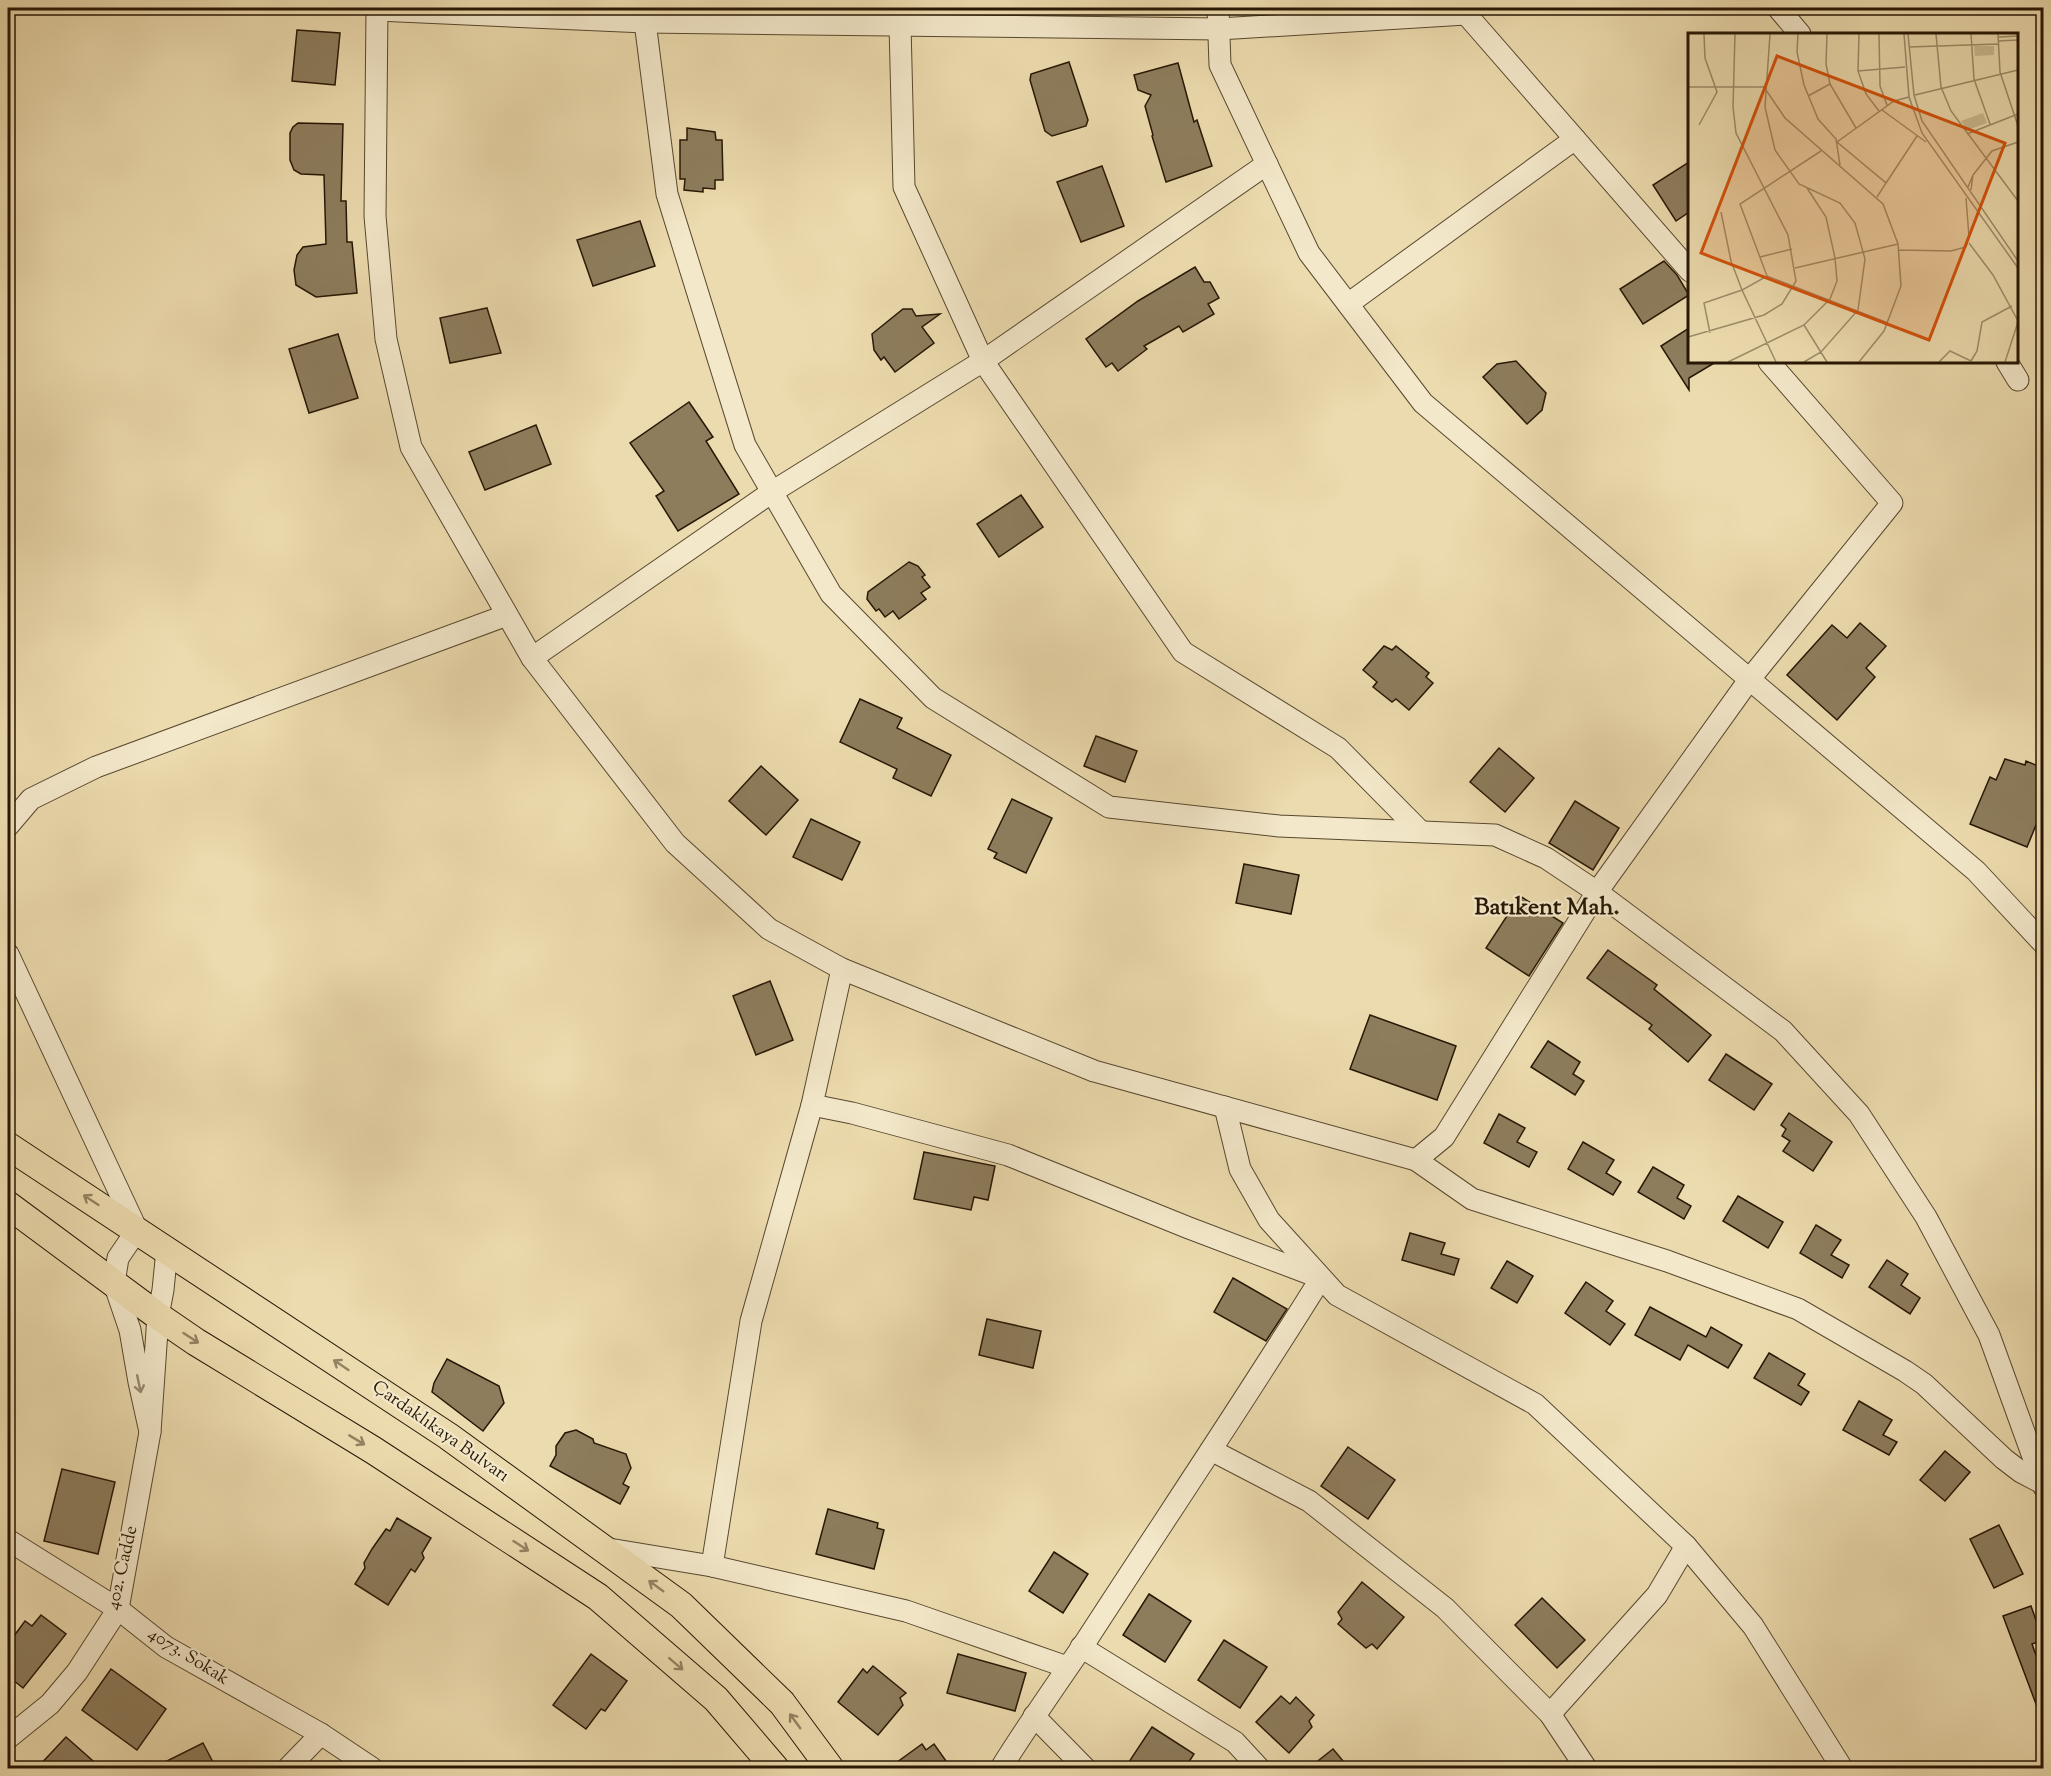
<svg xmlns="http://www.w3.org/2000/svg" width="2051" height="1776" viewBox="0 0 2051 1776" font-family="'Sorts Mill Goudy',serif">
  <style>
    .building { fill: #8d7d5d; stroke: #271705; stroke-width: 1.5 }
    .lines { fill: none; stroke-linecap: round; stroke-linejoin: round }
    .minor-casing { stroke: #58482f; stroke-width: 23 }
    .major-casing { stroke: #271705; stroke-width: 29 }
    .minor { stroke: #f3e8ca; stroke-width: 21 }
    .major { stroke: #ecdbae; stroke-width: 27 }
    .oneway { stroke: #938362 }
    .oneway2 { stroke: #978a71 }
    .labels { text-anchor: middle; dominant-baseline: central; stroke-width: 4.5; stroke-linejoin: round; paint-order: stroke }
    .street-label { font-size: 18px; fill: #271705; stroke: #f3e8ca }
    .district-label { font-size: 24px; font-weight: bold; fill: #271705; stroke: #f3e8ca }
    .inset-road { fill: none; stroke: #9d8d6a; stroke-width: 1.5 }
    .view { fill: #d5520b; fill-opacity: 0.15; stroke: #d5520b; stroke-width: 3 }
    .inset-edge { fill: none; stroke: #271705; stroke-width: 3 }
  </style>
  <rect width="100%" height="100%" fill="#ecdbae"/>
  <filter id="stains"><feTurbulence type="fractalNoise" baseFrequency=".00333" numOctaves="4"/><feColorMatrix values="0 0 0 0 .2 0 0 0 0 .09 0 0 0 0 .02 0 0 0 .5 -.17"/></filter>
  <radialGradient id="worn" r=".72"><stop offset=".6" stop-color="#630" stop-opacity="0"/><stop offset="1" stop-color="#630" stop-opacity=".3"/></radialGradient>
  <g class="building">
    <polygon points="297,30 340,33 335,85 292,81"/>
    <polygon points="1069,62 1088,120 1086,126 1052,136 1045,131 1030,80 1031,74"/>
    <polygon points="1178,63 1194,122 1197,120 1212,166 1166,182 1152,136 1153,135 1145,106 1151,95 1138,90 1134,75"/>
    <polygon points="298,123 343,124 341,201 346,201 347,242 352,242 357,293 316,297 296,285 294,270 297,255 303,247 326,244 324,175 301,174 294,170 290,160 290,133 293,127"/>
    <polygon points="687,128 715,132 716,140 722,140 723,180 715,180 715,189 703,188 703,192 684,190 685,179 680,179 680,140 687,140"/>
    <polygon points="1689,162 1689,212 1676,221 1653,185"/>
    <polygon points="1102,166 1124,226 1081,242 1057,182"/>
    <polygon points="640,221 655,266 593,286 577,240"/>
    <polygon points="1664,261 1677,275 1689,295 1643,324 1620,289"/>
    <polygon points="1195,267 1204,282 1210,282 1219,298 1208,304 1214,314 1183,332 1179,326 1144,346 1147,349 1118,371 1112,363 1106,367 1086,339 1138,301"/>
    <polygon points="487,308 501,353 450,363 440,318"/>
    <polygon points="903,309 912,309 916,316 940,314 922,327 934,343 895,372 884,357 881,360 874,350 872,334"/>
    <polygon points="1689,328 1689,362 1716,362 1689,378 1689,390 1661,346"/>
    <polygon points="338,334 358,398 309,413 289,349"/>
    <polygon points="1516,361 1546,393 1542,410 1527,424 1483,377 1497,364"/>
    <polygon points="689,402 713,437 706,441 739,494 678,531 656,496 664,491 630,443"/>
    <polygon points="536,425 551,464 485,490 469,452"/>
    <polygon points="1021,495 1043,527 999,557 977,524"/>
    <polygon points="909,562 918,566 925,575 922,577 930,587 921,593 926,599 899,619 893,611 885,617 879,609 876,611 867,599 868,592"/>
    <polygon points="1860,623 1886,646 1866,668 1875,677 1837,720 1787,675 1832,625 1847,638"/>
    <polygon points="1384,646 1392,650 1396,646 1429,673 1426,677 1433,683 1409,710 1396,699 1392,702 1373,687 1377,682 1363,670"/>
    <polygon points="860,699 902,718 897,728 951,755 931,796 893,778 897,769 840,742"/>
    <polygon points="1096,736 1137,751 1125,782 1084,766"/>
    <polygon points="1499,748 1534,778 1505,812 1470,782"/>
    <polygon points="2005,759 2025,765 2026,761 2043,768 2043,808 2027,847 1970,824 1990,777 1996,780"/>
    <polygon points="761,766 798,800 766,835 729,801"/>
    <polygon points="1012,799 1052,818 1026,873 994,858 997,853 988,849"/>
    <polygon points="1575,801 1619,828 1593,870 1549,843"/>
    <polygon points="811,819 860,842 842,880 793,857"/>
    <polygon points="1244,864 1299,875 1291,914 1236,903"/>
    <polygon points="1520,896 1563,923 1529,976 1486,948"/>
    <polygon points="1608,950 1657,985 1654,989 1711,1035 1688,1062 1649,1029 1652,1025 1587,978"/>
    <polygon points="770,981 793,1040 756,1055 733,996"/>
    <polygon points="1370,1015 1456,1046 1437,1100 1350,1069"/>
    <polygon points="1548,1041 1580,1062 1573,1074 1584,1081 1575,1095 1531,1067"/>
    <polygon points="1726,1054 1772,1084 1754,1110 1709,1080"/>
    <polygon points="1789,1113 1832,1142 1813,1171 1783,1151 1790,1141 1782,1136 1786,1129 1781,1125"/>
    <polygon points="1499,1114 1525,1128 1517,1142 1537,1152 1529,1167 1484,1143"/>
    <polygon points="1583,1142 1614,1160 1606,1173 1621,1182 1613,1195 1568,1169"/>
    <polygon points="924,1152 995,1166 988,1200 974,1197 971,1210 914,1199"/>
    <polygon points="1653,1167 1684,1185 1677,1198 1691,1206 1684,1219 1638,1192"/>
    <polygon points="1738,1196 1783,1222 1768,1248 1723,1221"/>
    <polygon points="1816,1225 1841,1240 1831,1255 1849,1265 1842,1278 1800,1253"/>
    <polygon points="1410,1233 1445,1243 1441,1254 1459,1259 1454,1275 1402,1260"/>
    <polygon points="1887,1260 1908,1274 1901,1285 1920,1298 1910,1314 1869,1287"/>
    <polygon points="1507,1261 1533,1276 1517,1303 1491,1288"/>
    <polygon points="1233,1278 1287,1309 1266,1341 1214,1312"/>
    <polygon points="1586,1282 1613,1301 1606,1311 1625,1324 1610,1345 1565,1313"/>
    <polygon points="1650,1307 1706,1337 1711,1327 1742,1345 1728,1368 1688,1345 1680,1360 1635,1335"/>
    <polygon points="987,1319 1041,1331 1033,1368 979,1355"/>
    <polygon points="1769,1353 1805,1374 1798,1385 1809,1392 1801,1405 1754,1378"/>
    <polygon points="447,1359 499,1386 504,1403 483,1431 432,1392 434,1383"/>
    <polygon points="1859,1401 1892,1420 1883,1435 1897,1442 1889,1455 1843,1430"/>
    <polygon points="576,1430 593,1439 594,1443 626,1454 631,1468 623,1484 629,1487 620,1504 550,1466 556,1455 556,1446 565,1433"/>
    <polygon points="1348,1447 1395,1480 1368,1519 1321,1486"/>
    <polygon points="1945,1451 1970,1472 1945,1501 1920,1480"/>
    <polygon points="62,1469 115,1482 98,1554 44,1541"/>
    <polygon points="828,1509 878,1523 877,1528 884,1530 874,1569 816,1554"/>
    <polygon points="397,1518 431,1538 422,1553 424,1558 415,1572 411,1569 388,1605 355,1584 365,1568 364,1563 372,1549 386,1529 390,1531"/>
    <polygon points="1999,1525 2023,1574 1994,1588 1970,1539"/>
    <polygon points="1054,1552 1088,1574 1063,1613 1029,1591"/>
    <polygon points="1362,1582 1404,1617 1377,1649 1372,1644 1366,1648 1338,1624 1342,1619 1338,1612"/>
    <polygon points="1149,1594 1191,1621 1165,1662 1123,1635"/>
    <polygon points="1542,1598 1585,1640 1557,1668 1515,1625"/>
    <polygon points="2031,1606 2043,1640 2032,1644 2043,1675 2043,1719 2042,1720 2003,1616"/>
    <polygon points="41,1615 66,1634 23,1688 8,1676 8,1644 25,1621 32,1626"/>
    <polygon points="1224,1640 1267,1667 1240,1708 1198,1680"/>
    <polygon points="591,1654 627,1681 605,1711 601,1709 586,1729 553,1705"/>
    <polygon points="958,1654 1026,1673 1015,1711 947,1693"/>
    <polygon points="873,1666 906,1693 900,1698 903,1705 878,1735 838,1702 863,1669 867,1673"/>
    <polygon points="111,1669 166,1709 137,1750 82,1710"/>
    <polygon points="1281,1696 1290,1704 1296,1697 1314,1715 1309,1721 1312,1727 1289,1753 1256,1722"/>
    <polygon points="1152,1727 1194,1754 1185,1768 1125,1768"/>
    <polygon points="66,1737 101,1768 37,1768"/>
    <polygon points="203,1743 216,1768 153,1768"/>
    <polygon points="922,1744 926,1750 934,1744 951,1768 889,1768"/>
    <polygon points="1333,1749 1349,1768 1309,1768"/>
  </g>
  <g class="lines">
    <defs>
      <g id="minor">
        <polyline points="377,8 375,216 386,339 411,447 532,658 675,843 769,929 842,969 1094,1071 1416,1160 1472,1199 1667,1261 1798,1309 1905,1371 1924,1384 2004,1459 2021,1472 2044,1484"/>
        <polyline points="650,8 645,22 667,194 745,445 831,594 933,698 1109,807 1279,826 1495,835 1546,858 1597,892 1783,1031 1859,1114 1926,1217 1989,1335 2044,1487"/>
        <polyline points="906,8 900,25 904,187 983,361 1183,652 1338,748 1420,831"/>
        <polyline points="1218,8 1220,65 1309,253 1423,403 1976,871 2044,944"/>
        <polyline points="1778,8 1800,34"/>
        <polyline points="377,10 645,22 1219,29 1466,14 1472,8"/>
        <polyline points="1466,14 1690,271"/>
        <polyline points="1348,304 1575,139"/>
        <polyline points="2007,362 2018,380"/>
        <polyline points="532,658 772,492 983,361 1267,164"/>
        <polyline points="8,826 31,799 96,767 507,615"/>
        <polyline points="8,954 137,1230 118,1258 114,1283 130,1330 139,1382 150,1432 158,1316 163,1290 167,1250"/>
        <path d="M842,969L812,1105L852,1113L1008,1155L1189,1228L1321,1278C1244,1402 1163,1522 1084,1644C1056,1685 1027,1726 1001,1768"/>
        <polyline points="1225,1107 1240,1169 1269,1220 1337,1295 1535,1404 1686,1546 1753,1626 1842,1768"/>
        <polyline points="1416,1160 1444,1137 1597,892 1749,680 1892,503 1769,362"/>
        <polyline points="1211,1450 1309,1501 1445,1608 1550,1714 1586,1768"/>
        <polyline points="8,1540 118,1609 166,1647 321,1734 372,1768"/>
        <polyline points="603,1548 712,1566 906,1611 1067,1667"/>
        <polyline points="712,1566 751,1321 812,1105"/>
        <polyline points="1081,1647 1235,1742 1259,1768"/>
        <polyline points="1550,1714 1657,1595 1686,1546"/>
        <polyline points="1034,1716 1085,1768"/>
        <polyline points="8,1738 50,1704 77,1672 118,1609 150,1432"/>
        <polyline points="288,1768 321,1734"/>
      </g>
      <g id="major">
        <polyline points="8,1146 448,1436 681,1605 782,1703 830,1768"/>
        <polyline points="8,1205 158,1316 196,1342 373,1450 598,1597 716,1699 775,1768"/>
      </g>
    </defs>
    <use href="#minor" class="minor-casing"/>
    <use href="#major" class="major-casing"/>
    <use href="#minor" class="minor"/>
    <use href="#major" class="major"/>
  </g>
  <defs><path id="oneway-shaft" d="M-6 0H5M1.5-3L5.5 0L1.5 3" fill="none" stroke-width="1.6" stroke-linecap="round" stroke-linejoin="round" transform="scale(1.5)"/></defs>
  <g class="oneway">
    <use href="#oneway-shaft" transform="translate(91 1200) rotate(-147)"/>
    <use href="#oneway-shaft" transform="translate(191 1338) rotate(33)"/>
    <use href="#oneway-shaft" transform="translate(341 1365) rotate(-146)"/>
    <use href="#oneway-shaft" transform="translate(357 1440) rotate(31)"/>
    <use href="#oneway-shaft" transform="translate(521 1546) rotate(33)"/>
    <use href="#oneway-shaft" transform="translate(656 1586) rotate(-144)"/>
    <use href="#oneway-shaft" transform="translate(676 1664) rotate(41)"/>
    <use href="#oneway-shaft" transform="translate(795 1721) rotate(-126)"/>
  </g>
  <use class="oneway2" href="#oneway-shaft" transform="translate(139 1384) rotate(78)"/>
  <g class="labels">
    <g class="street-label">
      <text transform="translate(440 1432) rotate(35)">Çardaklıkaya Bulvarı</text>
      <text transform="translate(123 1568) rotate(-77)">402. Cadde</text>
      <text transform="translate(188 1657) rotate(32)">4073. Sokak</text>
    </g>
    <g class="district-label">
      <text x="1547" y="908">Batıkent Mah.</text>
    </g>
  </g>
  <g transform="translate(1688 33)">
    <rect width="330" height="330" fill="#ecdbae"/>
    <path d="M286,13H306V22L287,23ZM295,80L299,90L279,97L273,88Z" fill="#cbba91"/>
    <path class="inset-road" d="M82,1L77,74L87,117L111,151L152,170L167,190L177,226L170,277L133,319L116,329M110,1L109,19L116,52L130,86L148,106L152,132M139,1L138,31L142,51L168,95M171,1L170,38L178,61L191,78M191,1L192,53L199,72M216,1L221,64L234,100L330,235M220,1L226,62L234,88L330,228M248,1L253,54L263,78L330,168M283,1L286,46L302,91M310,1L312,39L330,93M311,4L330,3M310,8L330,7M221,14L310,11M170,38L217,34M0,54H76L97,85L195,171L210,211L213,253L196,298L171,329M227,62L330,37M120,63L142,51M194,77L238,109M11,92L29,59L17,25L16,1M279,101L330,81M285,142L304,118L330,109M198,150L229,103M280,154L285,142L283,157M189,164L198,150L149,109L206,68L221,64M281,210L305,242L330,288M211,217L263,218L278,214L281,204L278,165M72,224L104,216M107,235L210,211M79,243L52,171L133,118M116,292L139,329M22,300L16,270L54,257L43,228L33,179M0,304L76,282L94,271L108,248L100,202L48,100L45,74L47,1M40,329L116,292L142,266L149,248L147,225L138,184L119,155M88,329L54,257L79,243L200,290M251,329L262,318L283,328L289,318L294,289L324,273M317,329L330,289"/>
    <path class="view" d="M89,23L317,110L241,307L13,220Z"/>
    <rect width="330" height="330" class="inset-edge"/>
  </g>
  <rect width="2051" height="1776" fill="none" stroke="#ecdbae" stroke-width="30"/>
  <rect x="9" y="9" width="2033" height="1758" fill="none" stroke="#271705" stroke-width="3"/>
  <rect x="15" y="15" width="2021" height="1746" fill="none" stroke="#271705" stroke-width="1.5"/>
  <rect width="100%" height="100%" filter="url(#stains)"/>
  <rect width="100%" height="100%" fill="url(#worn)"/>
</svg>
